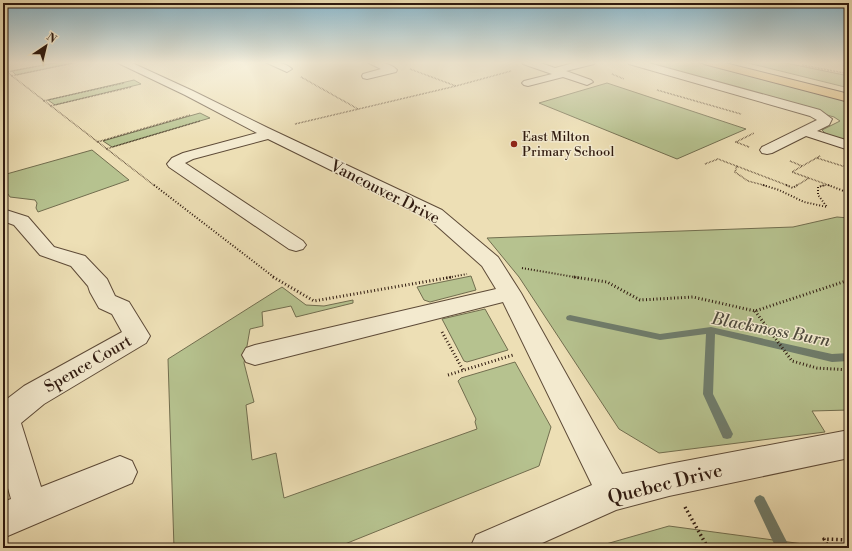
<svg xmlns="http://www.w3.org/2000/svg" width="852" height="551" viewBox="0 0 852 551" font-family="'Libre Bodoni',serif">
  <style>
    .green { fill: #b6c28f; stroke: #726e4f }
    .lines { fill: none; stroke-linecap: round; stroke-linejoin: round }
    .stream { fill: #6f7c6b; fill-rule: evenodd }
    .minor-casing { stroke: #5e4b38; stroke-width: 2 }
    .highway-casing { stroke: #2f1a0f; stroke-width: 2 }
    .path-far3 { stroke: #2f1a0f; stroke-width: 1.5; stroke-dasharray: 0.5 1; stroke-linecap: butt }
    .path-far2 { stroke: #2f1a0f; stroke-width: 2; stroke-dasharray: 1 2; stroke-linecap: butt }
    .path-far1 { stroke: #2f1a0f; stroke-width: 3; stroke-dasharray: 1 2.5; stroke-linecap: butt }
    .path { stroke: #2f1a0f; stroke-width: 3.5; stroke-dasharray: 1.5 3; stroke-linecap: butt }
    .minor { fill: #f3eacf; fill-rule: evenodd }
    .highway { fill: #e6c07a; fill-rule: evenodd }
    .poi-dot { fill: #8f2418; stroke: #f3eacf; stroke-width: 1.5 }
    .labels { text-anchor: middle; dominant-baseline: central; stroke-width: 3; stroke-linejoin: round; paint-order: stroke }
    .far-poi-label { font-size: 13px; fill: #2f1a0f; stroke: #f3eacf; text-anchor: start }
    .street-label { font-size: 16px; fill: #2f1a0f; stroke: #f3eacf }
    .water-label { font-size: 17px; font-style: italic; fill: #4f4b3d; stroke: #f3eacf }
    .near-street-label { font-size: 19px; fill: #2f1a0f; stroke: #f3eacf }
  </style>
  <rect width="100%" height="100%" fill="#eddfb5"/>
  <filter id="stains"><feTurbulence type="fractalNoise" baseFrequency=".005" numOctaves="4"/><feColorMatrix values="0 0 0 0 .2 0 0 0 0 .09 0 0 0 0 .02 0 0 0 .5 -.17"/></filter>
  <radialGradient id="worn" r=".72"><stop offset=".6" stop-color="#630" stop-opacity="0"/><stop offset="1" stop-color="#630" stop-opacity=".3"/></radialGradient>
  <g class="green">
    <polygon points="59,62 78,62 16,75 12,71"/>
    <polygon points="640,62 696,62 849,101 849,143 825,133 822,130 840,121 834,117"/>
    <polygon points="744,62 781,62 849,76 849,88"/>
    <polygon points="134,80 141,84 55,105 48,100"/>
    <polygon points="607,83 746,129 677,159 539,103"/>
    <polygon points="200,113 210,118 112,147 103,141"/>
    <polygon points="92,150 129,180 38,212 36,208 37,203 35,200 10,197 3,187 3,175"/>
    <polygon points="837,217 849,218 849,410 812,411 825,432 659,453 619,429 519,277 487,238 793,227"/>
    <polygon points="471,276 476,290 430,302 424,300 417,287"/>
    <polygon points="282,287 306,305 324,306 353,300 353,303 296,317 291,306 262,312 263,326 250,329 244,363 254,402 246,405 252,460 276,453 284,498 477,429 475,422 476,419 458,381 461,378 515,362 551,427 539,466 335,548 174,548 168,359"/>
    <polygon points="485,309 508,350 467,362 464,361 442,319"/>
    <polygon points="669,526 833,548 592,548"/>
  </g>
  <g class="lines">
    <g class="stream">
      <polygon points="570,315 660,334 711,327 832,354 849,353 849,361 832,362 715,334 713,394 733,434 731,438 727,439 723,438 703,394 706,334 660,340 567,320 566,318 567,316"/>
      <polygon points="760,495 764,497 790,548 776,548 754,501 756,497"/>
    </g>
    <defs>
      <g id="minor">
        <polygon points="116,62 130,62 193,91 268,128 442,210 498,257 521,293 622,474 669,464 849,430 849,458 669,496 616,510 531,548 470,548 476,535 592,485 503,302 255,365 246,362 242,355 246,348 255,345 496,289 482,266 428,218 268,139 193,159 185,163 303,241 306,245 303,249 296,251 289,249 169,167 167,164 172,158 183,153 257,133 185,95"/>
        <path d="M265,62C275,62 285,62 292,69L287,72Z"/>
        <path d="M367,62C377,62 390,62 397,70L396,72L367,79L363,78L362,76L363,74L381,69Z"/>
        <polygon points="522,62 538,62 555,68 577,62 595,62 594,64 566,71 591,80 593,82 587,85 563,77 528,86 524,85 522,83 524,81 552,74 523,64"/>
        <polygon points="628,62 645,62 820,110 832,119 829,125 817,131 849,141 849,150 806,136 772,153 767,154 762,153 760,150 762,147 817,120 810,116 629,64"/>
        <polygon points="3,209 28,217 54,247 85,256 107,279 115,296 129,302 150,336 146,343 44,404 21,423 41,487 120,456 132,461 137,472 132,483 3,538 3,502 11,499 3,470 3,402 24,386 122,332 112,314 99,308 90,292 88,286 71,266 40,255 14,225 3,221"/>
      </g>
      <polygon id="highway" points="703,62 721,62 849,94 849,102 704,64"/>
    </defs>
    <use href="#minor" class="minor-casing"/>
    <use href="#highway" class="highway-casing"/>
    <g class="path-far3">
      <polyline points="843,62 845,74"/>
      <polyline points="802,65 849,74"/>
      <polyline points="3,69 155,186"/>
      <polyline points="410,69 456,86"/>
      <polyline points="7,72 59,62"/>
      <polyline points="612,74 624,79"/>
      <polyline points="11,76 78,62"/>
      <polyline points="301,77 358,109"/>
      <polyline points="657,90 741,114"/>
      <polyline points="43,101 124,83"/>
      <polyline points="50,106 132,87"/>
      <polyline points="295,124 456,86 511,71"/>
      <polyline points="97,142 190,115"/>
      <polyline points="749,147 736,142 754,133"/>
      <polyline points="106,149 200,121"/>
      <polyline points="820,156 792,172 831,186"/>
      <polyline points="817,158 849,168"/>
      <polyline points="790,161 802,166"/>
      <polyline points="705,164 718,159 789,186"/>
      <polyline points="737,166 735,172 748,181 767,186"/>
      <polyline points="796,186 809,178"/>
      <polyline points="821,186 827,185"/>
    </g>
    <g class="path-far2">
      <polyline points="154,185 275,278"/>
      <polyline points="763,185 779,190 804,202 827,207 818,195 818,187 825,185"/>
      <polyline points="786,185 793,188 797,185"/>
      <polyline points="828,185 849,193"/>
      <polyline points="522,268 580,278"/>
      <polyline points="446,278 467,274"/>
    </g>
    <g class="path-far1">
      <polyline points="273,277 314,301 452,277"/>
      <polyline points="574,277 607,282 640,300 693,297 755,311 849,280"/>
      <polyline points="755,311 792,361 817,368 849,370"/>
      <polyline points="442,332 463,370"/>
      <polyline points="448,375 513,355"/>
    </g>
    <g class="path">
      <polyline points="685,507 708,548"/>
      <polyline points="829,548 824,539 849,540"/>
    </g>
    <use href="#minor" class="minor"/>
    <use href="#highway" class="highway"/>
  </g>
  <linearGradient id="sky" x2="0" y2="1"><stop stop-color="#89b8ce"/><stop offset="0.45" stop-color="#f7f1de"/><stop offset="1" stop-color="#f7f1de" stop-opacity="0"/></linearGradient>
  <rect width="852" height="139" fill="url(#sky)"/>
  <circle class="poi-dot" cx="514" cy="144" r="4"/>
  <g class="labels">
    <g class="far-poi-label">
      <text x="522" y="137">East Milton<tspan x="522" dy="15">Primary School</tspan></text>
    </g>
    <g class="street-label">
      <text transform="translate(385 192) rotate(27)">Vancouver Drive</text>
      <text transform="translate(88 364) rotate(-30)">Spence Court</text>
    </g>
    <g class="water-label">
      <text transform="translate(771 330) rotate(11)">Blackmoss Burn</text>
    </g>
    <g class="near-street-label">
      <text transform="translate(665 484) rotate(-14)">Quebec Drive</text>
    </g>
  </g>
  <rect width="852" height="551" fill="none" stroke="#eddfb5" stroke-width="16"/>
  <rect x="4" y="4" width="844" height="543" fill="none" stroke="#2f1a0f" stroke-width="2"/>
  <rect x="8" y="8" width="836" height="535" fill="none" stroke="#2f1a0f"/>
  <g transform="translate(46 46) rotate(35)" stroke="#f3eacf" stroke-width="3" paint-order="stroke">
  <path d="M0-3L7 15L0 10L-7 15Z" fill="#2f1a0f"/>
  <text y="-6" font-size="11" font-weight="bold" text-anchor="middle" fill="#2f1a0f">N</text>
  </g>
  <rect width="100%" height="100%" filter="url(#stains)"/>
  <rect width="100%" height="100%" fill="url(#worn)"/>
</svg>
